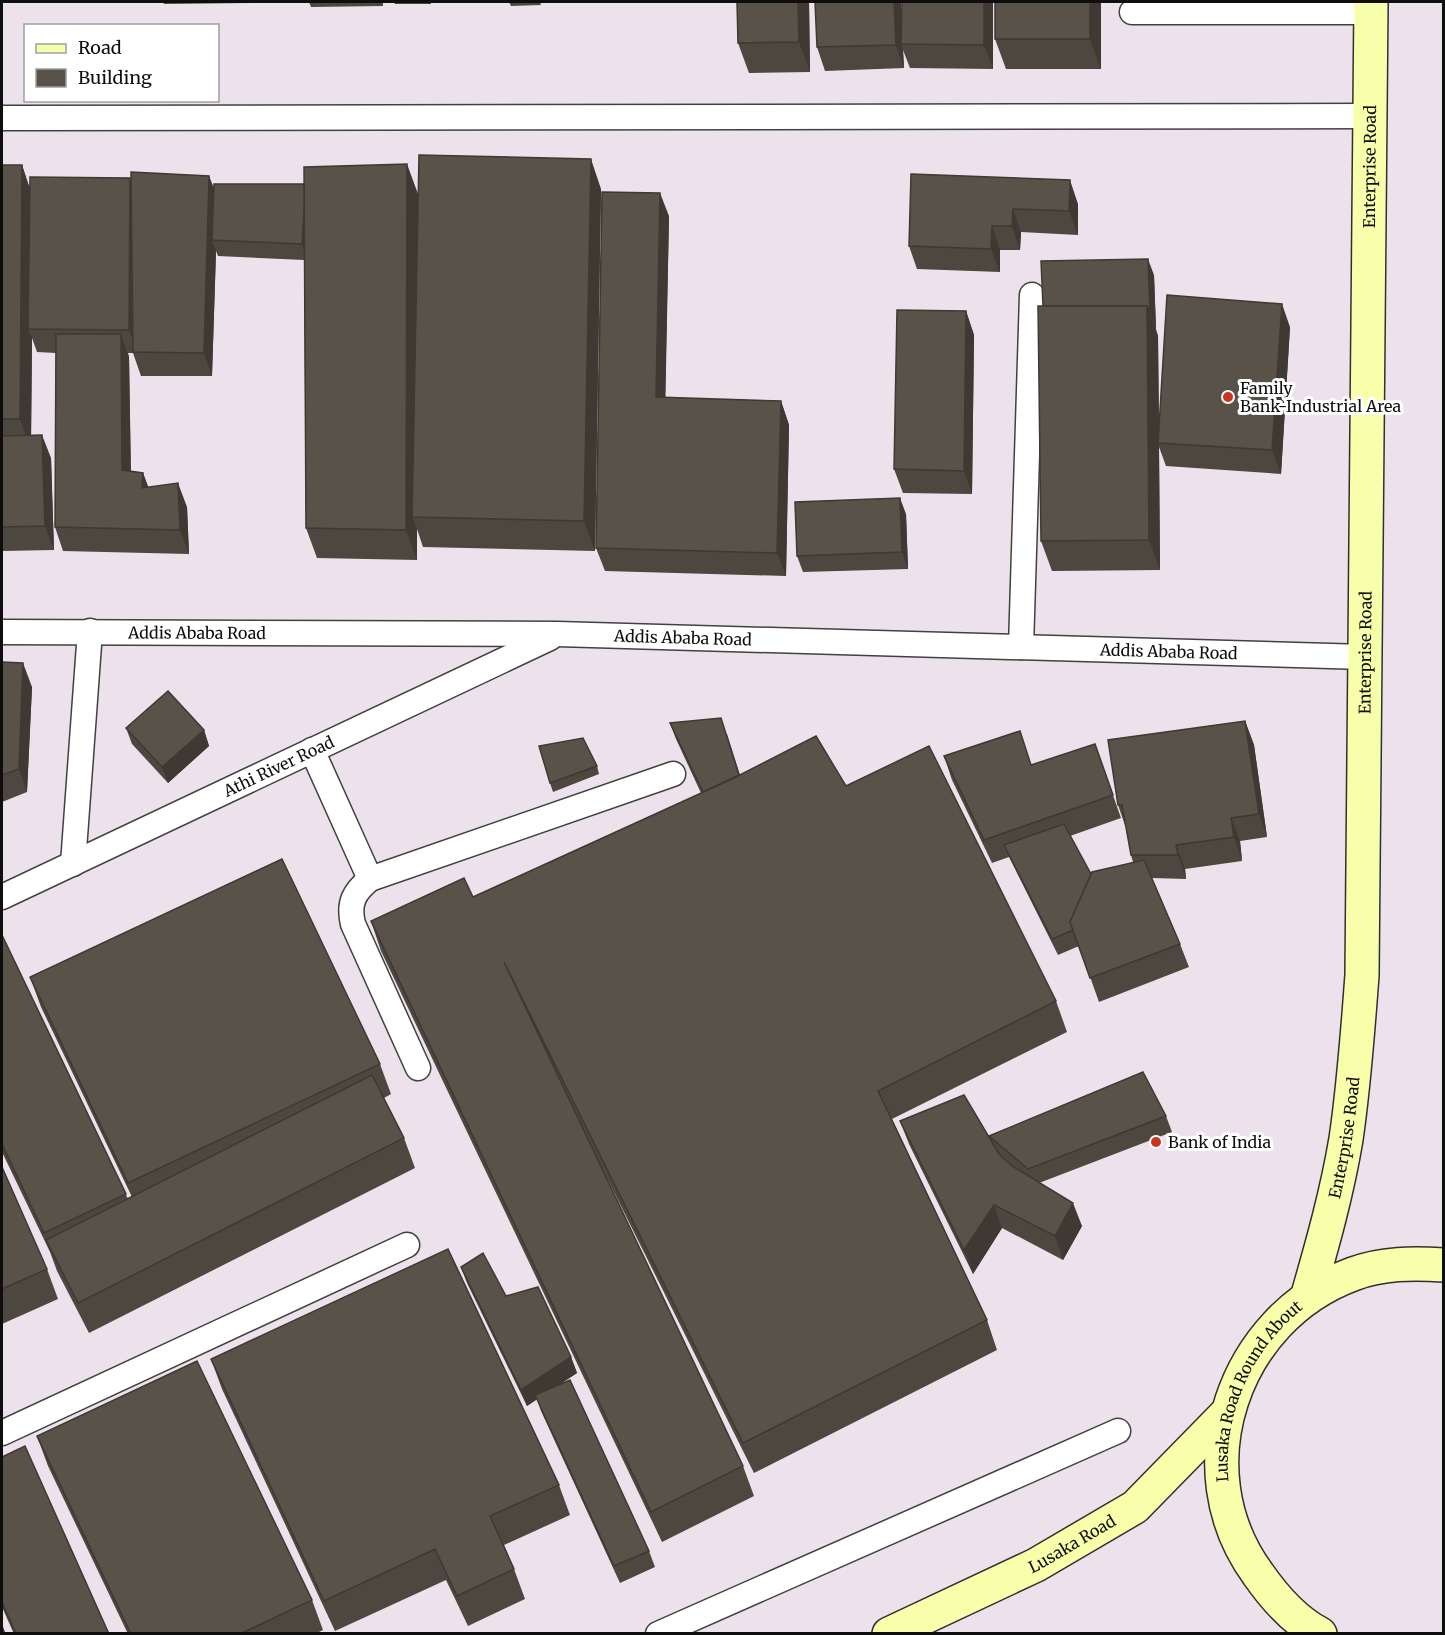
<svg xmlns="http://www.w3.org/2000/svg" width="1445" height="1635" viewBox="0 0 1445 1635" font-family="Merriweather,serif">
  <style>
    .industrial { fill: #ede2ec; fill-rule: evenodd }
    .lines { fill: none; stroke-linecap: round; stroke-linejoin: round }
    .service-casing { stroke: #414141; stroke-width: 27 }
    .secondary-casing { stroke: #303030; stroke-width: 36 }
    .service { stroke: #fff; stroke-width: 24 }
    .secondary { stroke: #f8ffaa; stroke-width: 33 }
    .wall { fill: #4c473f }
    .shaded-wall { fill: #3e3933 }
    .building { fill: #585249; stroke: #3e3933; stroke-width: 1.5 }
    .poi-dot { fill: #ca341a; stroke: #fff; stroke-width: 2 }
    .labels { text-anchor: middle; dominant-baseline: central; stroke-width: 6; stroke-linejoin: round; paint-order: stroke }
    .street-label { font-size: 16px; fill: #0e0e0e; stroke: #fff }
    .poi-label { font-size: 16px; fill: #0e0e0e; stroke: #fff; text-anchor: start }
  </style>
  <rect width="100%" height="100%" fill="#ffffef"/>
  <path class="industrial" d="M2,2H1443V1633H2ZM26,26H218V100H26Z"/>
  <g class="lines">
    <defs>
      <g id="service">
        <polyline points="1132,12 1371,12"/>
        <polyline points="2,118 1370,116"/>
        <path id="s1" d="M2,632L557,634L1365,657"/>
        <polyline points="1021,647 1032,295"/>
        <polyline points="312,750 370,879"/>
        <polyline points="73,864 90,631"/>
        <path id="s2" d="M2,897L550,638"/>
        <path d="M418,1068L353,924C348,903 354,892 370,879L673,774"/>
        <polyline points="2,1433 407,1245"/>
        <polyline points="658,1634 1118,1431"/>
      </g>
      <g id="secondary">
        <path id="s3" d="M1307,1298C1322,1246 1337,1193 1346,1139C1354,1085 1358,1030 1362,975L1371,2"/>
        <path id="s4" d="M889,1634L1036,1565L1135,1507L1227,1413"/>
        <path id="s5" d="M1320,1634C1295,1621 1274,1597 1258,1574C1181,1469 1233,1318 1353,1274C1382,1263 1413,1263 1444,1265"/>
      </g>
    </defs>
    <use href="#service" class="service-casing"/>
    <use href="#secondary" class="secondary-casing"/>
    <use href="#service" class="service"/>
    <use href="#secondary" class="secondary"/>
  </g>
  <g class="wall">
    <polygon points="163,2 250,2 250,3 164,4"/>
    <polygon points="309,2 383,2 383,6 311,7"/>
    <polygon points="394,2 431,2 431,4 395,4"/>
    <polygon points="509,2 540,2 541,5 511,6"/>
    <polygon points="551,2 578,2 578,3"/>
    <polygon points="737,2 809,2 810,72 749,73 738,43"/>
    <polygon points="993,2 993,69 910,68 903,50 904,68 825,71 817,47"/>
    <polygon points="1101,2 1101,69 1006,69 995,39"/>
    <polygon points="2,165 22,165 29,187 131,183 209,176 214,189 418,194 418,230 601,189 595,551 423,547 417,529 417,560 317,558 306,528 304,260 218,256 216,251 212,376 141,376 133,353 128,353 129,357 131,471 143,473 148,487 187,507 189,554 63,551 55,527 56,353 37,352 32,338 31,435 51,458 54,550 2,551"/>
    <polygon points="911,174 1078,204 1078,235 1021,232 1020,250 1000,250 1000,272 917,269 909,246"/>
    <polygon points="669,216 665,398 781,401 789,425 786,576 605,571 596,548"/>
    <polygon points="1154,275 1156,329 1158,336 1159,422 1290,327 1281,474 1166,466 1159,447 1160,570 1052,571 1041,541 1043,306"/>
    <polygon points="966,311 974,335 972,494 903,493 894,469"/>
    <polygon points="906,514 908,569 803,572 797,556"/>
    <polygon points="2,662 32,687 27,792 2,802"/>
    <polygon points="1245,721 1254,745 1267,837 1240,841 1242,861 1185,869 1186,879 1152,878 1180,944 1189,967 1099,1002 1079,946 1058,955 1009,857 992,863 952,780 944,756 1032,765 1095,744 1121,818 1070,836 1091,874 1133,862 1131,855 1126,828 1118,805"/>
    <polygon points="670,723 727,734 740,775 846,786 1056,1001 1067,1032 892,1119 987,1320 997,1350 754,1473 589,1142 743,1466 754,1496 662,1542 381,951 371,921 473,897 701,793 676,739"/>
    <polygon points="126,728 204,730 209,746 168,783 132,744"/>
    <polygon points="597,766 599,774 553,792 550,783"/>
    <polygon points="2,935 128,1199 132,1197 41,1007 30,977 380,1064 391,1094 384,1098 404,1138 415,1168 89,1333 57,1271 50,1252 2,1152"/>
    <polygon points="1166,1116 1172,1132 1039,1183 1082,1226 1063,1260 1002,1228 973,1274 909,1144 900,1121 991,1141 989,1136"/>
    <polygon points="2,1167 47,1269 58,1299 2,1324"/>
    <polygon points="461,1267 506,1296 571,1357 577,1373 560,1384 649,1551 655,1567 620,1583 541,1411 537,1399 527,1406 467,1283"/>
    <polygon points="211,1359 559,1485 570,1515 504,1545 514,1569 525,1599 468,1626 446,1580 335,1631 222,1389"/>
    <polygon points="37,1436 312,1600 323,1630 315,1634 128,1634 48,1466"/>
    <polygon points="2,1457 109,1634 14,1634 2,1607"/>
  </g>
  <g class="shaded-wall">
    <polygon points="798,2 809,2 810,72 799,42"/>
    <polygon points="894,2 901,2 901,44 903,50 904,68 896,45"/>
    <polygon points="984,2 993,2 993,69 984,45"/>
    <polygon points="1090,2 1101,2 1101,69 1090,39"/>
    <polygon points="591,159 601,189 595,551 584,521"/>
    <polygon points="407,164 418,194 417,517 412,517 417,529 417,560 406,530"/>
    <polygon points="22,165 32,195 28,329 32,338 31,449 20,419"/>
    <polygon points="209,176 218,200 212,240 216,251 212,376 204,353"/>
    <polygon points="130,178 138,202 138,353 129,330"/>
    <polygon points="1070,180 1078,204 1078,235 1069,211"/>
    <polygon points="305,184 308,260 302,244"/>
    <polygon points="660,193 669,216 665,421 656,397"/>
    <polygon points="1013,209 1021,232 1020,250 1012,226"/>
    <polygon points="992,226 1000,250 1000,272 991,249"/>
    <polygon points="1148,259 1154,275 1156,329 1150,313"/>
    <polygon points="1282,304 1290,327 1281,474 1272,450"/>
    <polygon points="1147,306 1158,336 1159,443 1158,443 1159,447 1160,570 1149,540"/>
    <polygon points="966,311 974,335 972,494 964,471"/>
    <polygon points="121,334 129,357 131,493 122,470"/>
    <polygon points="781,401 789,425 786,576 777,553"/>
    <polygon points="42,435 51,458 54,550 45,526"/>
    <polygon points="143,473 152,497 142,488"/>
    <polygon points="178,483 187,507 189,554 180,530"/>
    <polygon points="900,498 906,514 908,569 902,552"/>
    <polygon points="23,663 32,687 27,792 19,769"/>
    <polygon points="1245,721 1254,745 1267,837 1259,814"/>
    <polygon points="204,730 209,746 168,783 162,767"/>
    <polygon points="1231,818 1240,841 1242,861 1234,837"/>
    <polygon points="1176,845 1185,869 1186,879 1178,855"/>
    <polygon points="1073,1203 1082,1226 1063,1260 1055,1236"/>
    <polygon points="994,1205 1002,1228 973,1274 964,1250"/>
    <polygon points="571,1357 577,1373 527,1406 521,1390"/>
  </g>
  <g class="building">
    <polygon points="737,2 798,2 799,42 738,43"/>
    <polygon points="815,2 894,2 896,45 817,47"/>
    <polygon points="902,2 984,2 984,45 901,44"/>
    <rect x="995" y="2" width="95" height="37"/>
    <polygon points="419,155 591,159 584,521 412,517"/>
    <polygon points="407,164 406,530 306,528 304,167"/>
    <polygon points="2,165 22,165 20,419 2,419"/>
    <polygon points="131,172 209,176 204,353 133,352"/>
    <polygon points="911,174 1070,180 1069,211 1013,209 1012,226 992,226 991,249 909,246"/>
    <polygon points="30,177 130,178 129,330 28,329"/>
    <polygon points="214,184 304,184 304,210 302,244 212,240"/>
    <polygon points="602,192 660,193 656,397 781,401 777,553 596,548"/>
    <polygon points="1148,259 1150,313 1147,306 1043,306 1041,261"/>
    <polygon points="1167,295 1282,304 1272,450 1158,443"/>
    <polygon points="1038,306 1147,306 1149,540 1041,541"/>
    <polygon points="897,310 966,311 964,471 894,469"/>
    <polygon points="56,334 121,334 122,470 143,473 142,488 178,483 180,530 55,527"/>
    <polygon points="42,435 45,526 2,527 2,436"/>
    <polygon points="900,498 902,552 797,556 795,502"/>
    <polygon points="2,662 23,663 19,769 2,775"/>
    <polygon points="168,691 204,730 162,767 126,728"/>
    <polygon points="721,718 739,775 703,792 670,723"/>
    <polygon points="1245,721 1259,814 1231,818 1234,837 1176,845 1178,855 1131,855 1122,805 1118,805 1108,740"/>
    <polygon points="1020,731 1031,765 1095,744 1113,795 984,840 944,756"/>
    <polygon points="816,736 846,786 929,746 1056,1001 878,1091 987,1320 743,1443 504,962 743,1466 651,1512 371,921 464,878 473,897 732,779"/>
    <polygon points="583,738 597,766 550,783 539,746"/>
    <polygon points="1064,824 1091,874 1070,922 1073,930 1052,939 1004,845"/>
    <polygon points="282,859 380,1064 128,1183 30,977"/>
    <polygon points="1144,860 1180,944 1090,978 1070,922 1092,872"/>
    <polygon points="2,935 126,1194 44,1233 2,1144"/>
    <polygon points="1143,1072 1166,1116 1028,1169 989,1136"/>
    <polygon points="372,1075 404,1138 78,1303 46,1240"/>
    <polygon points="964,1095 999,1154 1012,1166 1073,1203 1055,1236 994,1205 964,1250 900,1121"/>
    <polygon points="2,1167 47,1269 2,1289"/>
    <polygon points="448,1249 559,1485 490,1516 514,1569 457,1596 435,1549 324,1601 211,1359"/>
    <polygon points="483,1253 506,1296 538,1287 571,1357 521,1390 461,1267"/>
    <polygon points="197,1361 312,1600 240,1634 131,1634 37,1436"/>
    <polygon points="570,1380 649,1551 614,1566 535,1395"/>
    <polygon points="25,1446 109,1634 16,1634 2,1602 2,1457"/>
    <polygon points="2,1626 5,1634 2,1634"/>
  </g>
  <g class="poi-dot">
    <circle cx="1228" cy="397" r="6"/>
    <circle cx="1156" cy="1142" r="6"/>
  </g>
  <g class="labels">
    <g class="street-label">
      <text stroke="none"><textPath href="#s3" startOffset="1137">Enterprise Road</textPath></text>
      <text stroke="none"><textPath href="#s1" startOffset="195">Addis Ababa Road</textPath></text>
      <text stroke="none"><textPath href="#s1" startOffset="681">Addis Ababa Road</textPath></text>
      <text stroke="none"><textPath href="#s1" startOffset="1167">Addis Ababa Road</textPath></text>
      <text stroke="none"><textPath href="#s3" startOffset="651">Enterprise Road</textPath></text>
      <text stroke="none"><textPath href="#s2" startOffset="306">Athi River Road</textPath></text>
      <text stroke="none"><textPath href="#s3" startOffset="165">Enterprise Road</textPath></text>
      <text stroke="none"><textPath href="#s5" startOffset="288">Lusaka Road Round About</textPath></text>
      <text stroke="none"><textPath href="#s4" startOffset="204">Lusaka Road</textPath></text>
    </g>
    <g class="poi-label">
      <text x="1240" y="388">Family<tspan x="1240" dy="18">Bank-Industrial Area</tspan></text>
      <text x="1168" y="1142">Bank of India</text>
    </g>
  </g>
  <rect width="1445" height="1635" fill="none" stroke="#0e0e0e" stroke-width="6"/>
  <rect x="24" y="24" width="195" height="78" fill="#ffffff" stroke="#9f9f9f" stroke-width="1.5"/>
  <rect x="36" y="44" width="30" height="9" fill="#f8ffaa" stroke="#9f9f9f" stroke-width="1.5"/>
  <text x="78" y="54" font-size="18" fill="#0e0e0e">Road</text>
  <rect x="36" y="69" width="30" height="18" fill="#585249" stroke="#9f9f9f" stroke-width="1.5"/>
  <text x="78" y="84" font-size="18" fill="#0e0e0e">Building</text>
</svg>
